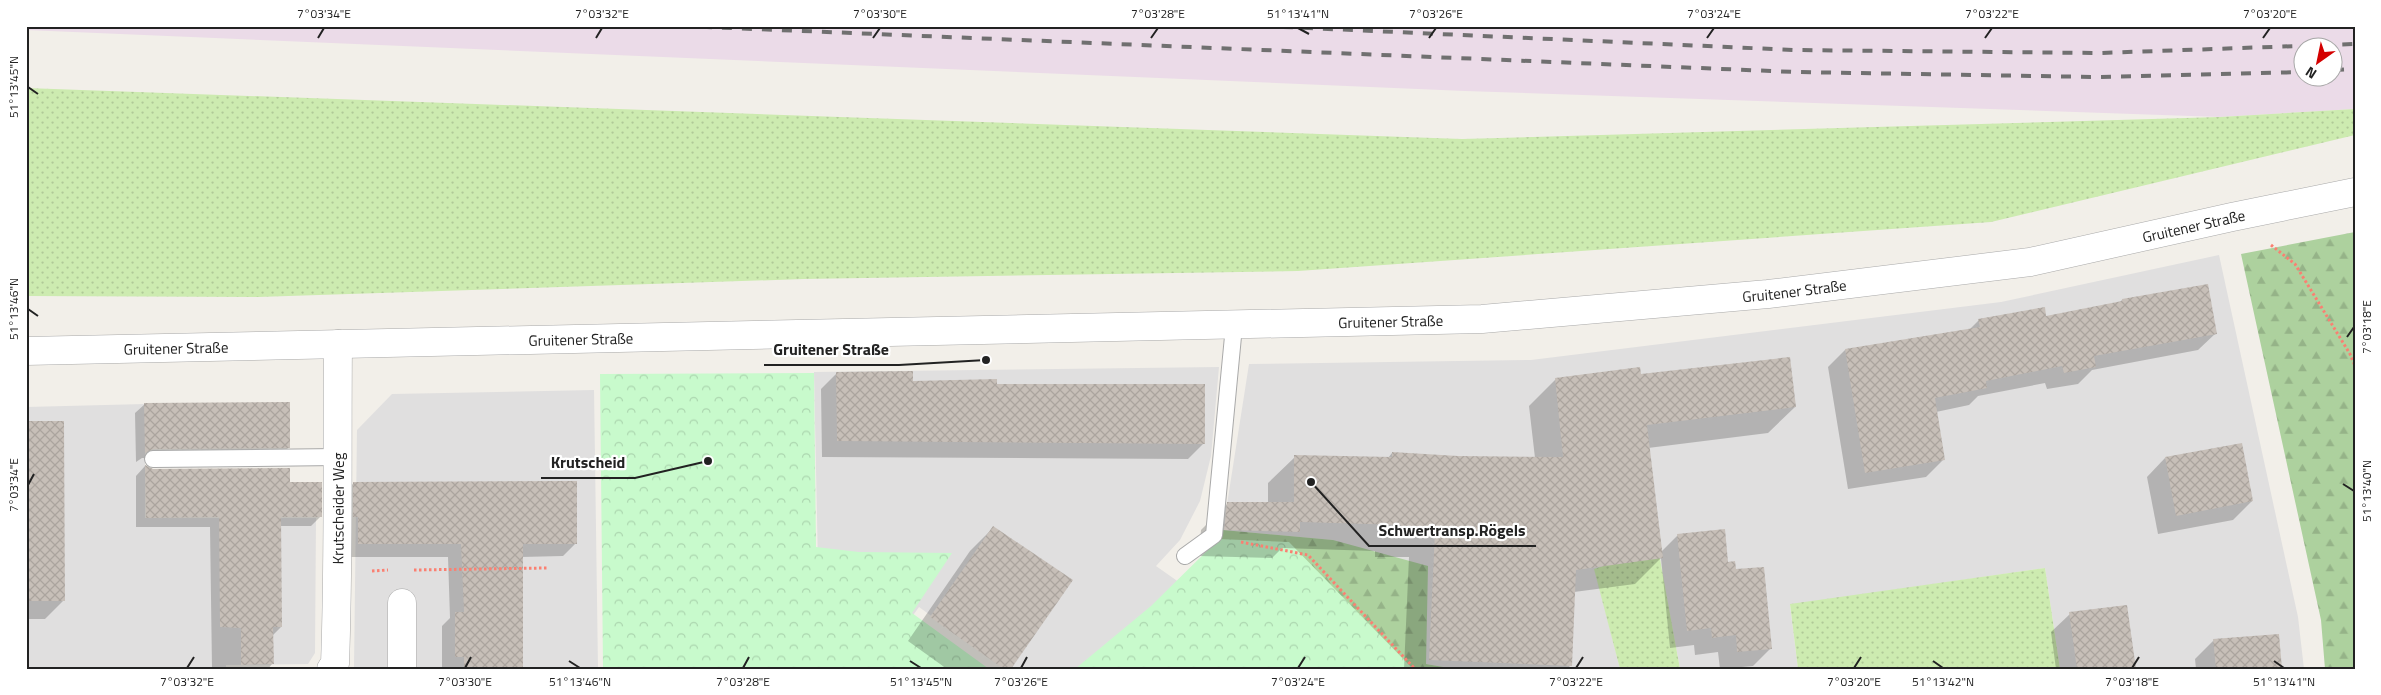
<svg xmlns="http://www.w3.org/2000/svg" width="2381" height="695" viewBox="0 0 2381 695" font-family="'Titillium Web',sans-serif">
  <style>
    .residential { fill: #e0dfdf }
    .railway { fill: #ebdbe8; fill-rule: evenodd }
    .forest { fill: url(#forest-firs) }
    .park { fill: url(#park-crowns) }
    .garden { fill: url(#garden-dots) }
    .shadow { fill: #0003 }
    .building { fill: url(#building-cross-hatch) }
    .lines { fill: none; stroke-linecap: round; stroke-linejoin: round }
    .service-casing { stroke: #a9a9a9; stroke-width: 18 }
    .minor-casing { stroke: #a9a9a9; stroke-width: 29 }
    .tertiary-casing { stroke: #a9a9a9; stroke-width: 29 }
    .path { stroke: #fa8072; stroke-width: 3; stroke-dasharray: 2.5 2.5; stroke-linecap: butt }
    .service { stroke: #fff; stroke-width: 16 }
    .minor { stroke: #fff; stroke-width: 28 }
    .tertiary { stroke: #fff; stroke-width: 28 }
    .rail { stroke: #707070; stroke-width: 4; stroke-dasharray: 10 10; stroke-linecap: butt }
    .ticks { fill: none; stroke: #222; stroke-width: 2 }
    .labels { text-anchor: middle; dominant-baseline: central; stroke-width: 4.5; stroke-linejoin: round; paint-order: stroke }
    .street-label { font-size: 15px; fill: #222; stroke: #fff }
    .leader { fill: none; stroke: #222; stroke-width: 2 }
    .callout-dot { fill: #222; stroke: #fff; stroke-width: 2 }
    .callout-label { font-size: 16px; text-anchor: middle; font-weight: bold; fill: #222; stroke: #fff; stroke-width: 4.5; stroke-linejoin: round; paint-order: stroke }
    .neatline { fill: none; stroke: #222; stroke-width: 2 }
    .ticks-label { font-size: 12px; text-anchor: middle; fill: #222 }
  </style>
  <defs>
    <pattern id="forest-firs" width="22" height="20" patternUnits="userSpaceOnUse" patternTransform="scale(1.25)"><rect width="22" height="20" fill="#add19e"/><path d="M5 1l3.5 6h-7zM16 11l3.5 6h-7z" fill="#95b388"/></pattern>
    <pattern id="park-crowns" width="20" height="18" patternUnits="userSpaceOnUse" patternTransform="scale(1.25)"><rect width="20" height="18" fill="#c8facc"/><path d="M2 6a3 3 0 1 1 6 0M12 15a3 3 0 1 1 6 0" fill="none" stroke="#acd6af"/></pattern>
    <pattern id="garden-dots" width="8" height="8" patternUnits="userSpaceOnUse" patternTransform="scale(1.25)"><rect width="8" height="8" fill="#cdebb0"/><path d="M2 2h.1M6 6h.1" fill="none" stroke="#b0c997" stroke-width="1.8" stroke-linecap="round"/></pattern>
    <pattern id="building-cross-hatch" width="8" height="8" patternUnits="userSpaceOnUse" patternTransform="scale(1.25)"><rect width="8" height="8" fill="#c7bfb8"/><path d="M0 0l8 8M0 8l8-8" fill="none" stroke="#aba49e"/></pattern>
  </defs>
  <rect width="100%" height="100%" fill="#f2efe9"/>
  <g class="residential">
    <polygon points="2219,255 2298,617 2304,669 2060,669 2045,568 1790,605 1798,669 1680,669 1658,549 1595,569 1620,669 1455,669 1426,664 1333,540 1223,530 1249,364 1531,360 2001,302"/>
    <polygon points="1219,367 1211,456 1200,501 1180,540 1156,566 1183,585 1076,669 1005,669 919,607 875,668 818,565 814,372"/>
    <polygon points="594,390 598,669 354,669 357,430 392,394"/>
    <polygon points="145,404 145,518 316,518 315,653 308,664 226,665 226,669 26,669 26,407"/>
  </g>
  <path class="railway" d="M26,26H2355V109L2220,117L1465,91L26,30ZM2304,48H2334V78H2304Z"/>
  <g class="forest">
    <polygon points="2355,232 2355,669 2325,669 2321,620 2241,254"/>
    <polygon points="1223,530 1333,540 1428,566 1426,664 1455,669 1100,669 1211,579"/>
  </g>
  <g class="park">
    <polygon points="814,373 816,547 859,552 952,553 912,613 989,669 603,669 600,374"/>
    <polygon points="1219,539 1289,542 1413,669 1075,669 1151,606"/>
  </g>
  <g class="garden">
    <polygon points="26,88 1462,139 2220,117 2355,109 2355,135 1991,222 1298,271 804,279 258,297 26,296"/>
    <polygon points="1658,548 1680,669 1620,669 1594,569"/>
    <polygon points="2045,568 2060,669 1798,669 1790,604"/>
  </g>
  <g class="shadow">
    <polygon points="2122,300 2216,333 2198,350 2092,370 2078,384 2047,389 2045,383 1978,396 1969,405 1936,412 1944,459 1926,477 1848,489 1828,367 1845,350 1969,330 1979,320 2045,317 2119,303"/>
    <polygon points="837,373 912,382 996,385 1204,443 1188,459 822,457 821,389"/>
    <polygon points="1640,376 1795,407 1768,433 1648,448 1661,552 1678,535 1727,563 1735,571 1771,648 1753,666 1720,669 1718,652 1695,655 1694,645 1670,648 1661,558 1635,584 1574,592 1571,665 1567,669 1404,669 1409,557 1375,557 1375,551 1282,548 1272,558 1199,556 1201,530 1228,503 1268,503 1268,483 1295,457 1388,458 1392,453 1457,457 1535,458 1529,406 1556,379"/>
    <polygon points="145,404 289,447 279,457 142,458 136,462 135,413"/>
    <polygon points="26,422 64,600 45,619 26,619"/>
    <polygon points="2165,458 2252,501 2233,520 2158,534 2147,477"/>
    <polygon points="145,466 153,470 289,483 321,516 311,526 280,526 281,627 272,636 272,664 268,669 212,669 210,527 136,527 136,476"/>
    <polygon points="354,483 576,543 563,556 521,557 522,669 442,669 442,626 450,618 448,557 346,557 340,496"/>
    <polygon points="993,528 1010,669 947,669 908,641 970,551"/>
    <polygon points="2070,614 2134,669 2056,669 2051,632"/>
    <polygon points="2214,640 2280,669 2196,669 2195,659"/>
  </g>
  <g class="building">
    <polygon points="2208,284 2217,334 2094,356 2096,367 2064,373 2062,366 1986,381 1987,388 1935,398 1945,460 1865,473 1845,349 1980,327 1978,319 2045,307 2046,316 2122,301 2122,299"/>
    <polygon points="1790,357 1796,407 1647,425 1663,558 1576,570 1572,666 1429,660 1435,531 1401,530 1401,525 1300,522 1300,532 1224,530 1227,502 1294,502 1294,455 1392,457 1392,452 1458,456 1563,457 1555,378 1640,367 1641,374"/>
    <polygon points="913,371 913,381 997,379 997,384 1205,384 1205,444 837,441 836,372"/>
    <polygon points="290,402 290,448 153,449 145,453 144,403"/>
    <polygon points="26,421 64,421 65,601 26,601"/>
    <polygon points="2242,443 2253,501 2176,516 2165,457"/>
    <polygon points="145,465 153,469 290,468 290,482 322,482 322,517 281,517 282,627 273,627 274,664 241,665 241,628 220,627 219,517 146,518"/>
    <polygon points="577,481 577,544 523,544 523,669 464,669 464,657 455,657 455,612 464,612 461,544 358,544 358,517 353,517 353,482"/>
    <polygon points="993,526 1073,580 1011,669 1004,669 930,617"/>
    <polygon points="1725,529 1728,562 1735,561 1736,569 1764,567 1772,649 1737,652 1736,635 1712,638 1711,628 1687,631 1677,534"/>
    <polygon points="2127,605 2136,669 2077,669 2069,612"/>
    <polygon points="2279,634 2282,669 2216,669 2213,639"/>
  </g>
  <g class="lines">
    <defs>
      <g id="service">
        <polyline points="153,459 337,457"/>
        <polyline points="1185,556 1214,535 1234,326"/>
      </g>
      <g id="minor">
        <path id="s1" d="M331,669L335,664C339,558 337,451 338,344"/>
        <polyline points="402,669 402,603"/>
      </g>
      <g id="tertiary">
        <path id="s2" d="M26,351L1482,319L1768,294L2030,262L2232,217L2355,192"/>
      </g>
    </defs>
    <use href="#service" class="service-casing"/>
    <use href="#minor" class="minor-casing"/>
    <use href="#tertiary" class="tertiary-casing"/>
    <g class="path">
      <polyline points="2271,245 2295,264 2350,354 2355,366"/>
      <polyline points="1241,542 1308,555 1415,669"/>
      <polyline points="414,570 547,568"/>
      <polyline points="372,571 388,570"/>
    </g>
    <use href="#service" class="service"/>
    <use href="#minor" class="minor"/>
    <use href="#tertiary" class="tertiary"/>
    <g class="rail">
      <polyline points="682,26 1795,72 2097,77 2304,72"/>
      <polyline points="1263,26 1794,50 2100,53 2355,44"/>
      <polyline points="2334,70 2355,69"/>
    </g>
  </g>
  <path class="ticks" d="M1298,28L1309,34M318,38L324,28M596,38L602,28M873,38L880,28M1151,38L1158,28M1429,38L1436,28M1707,38L1714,28M1985,38L1992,28M2263,38L2270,28M28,87L38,94M28,309L38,316M2347,337L2354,327M2343,484L2354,491M28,485L34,474M569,661L580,668M910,661L921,668M1933,661L1943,668M2274,661L2284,668M187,668L194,657M465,668L471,657M743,668L749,657M1021,668L1027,657M1298,668L1305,657M1576,668L1583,657M1854,668L1861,657M2132,668L2139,657"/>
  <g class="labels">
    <g class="street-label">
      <text stroke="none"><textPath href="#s2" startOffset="2175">Gruitener Straße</textPath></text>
      <text stroke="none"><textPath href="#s2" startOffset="1770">Gruitener Straße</textPath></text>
      <text stroke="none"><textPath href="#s2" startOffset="1365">Gruitener Straße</textPath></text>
      <text stroke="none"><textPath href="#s2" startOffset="555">Gruitener Straße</textPath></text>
      <text stroke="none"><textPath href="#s2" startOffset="150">Gruitener Straße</textPath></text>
      <text stroke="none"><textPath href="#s1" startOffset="162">Krutscheider Weg</textPath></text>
    </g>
  </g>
  <path class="leader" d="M986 360L899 365H764M708 461L635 478H541M1311 482L1369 546H1536"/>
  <g class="callout-dot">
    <circle cx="986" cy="360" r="5"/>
    <circle cx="708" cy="461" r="5"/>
    <circle cx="1311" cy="482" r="5"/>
  </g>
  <g class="callout-label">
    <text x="831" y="355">Gruitener Straße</text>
    <text x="588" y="468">Krutscheid</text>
    <text x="1452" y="536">Schwertransp.Rögels</text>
  </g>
  <rect width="2381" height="695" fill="none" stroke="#ffffff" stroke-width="55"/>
  <g transform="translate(2318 62) rotate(213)"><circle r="24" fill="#ffffff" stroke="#a7a7a7"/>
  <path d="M0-4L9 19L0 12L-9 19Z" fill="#d40000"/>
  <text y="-8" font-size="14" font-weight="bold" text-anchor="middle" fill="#222222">N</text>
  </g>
  <rect x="28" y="28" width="2326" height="640" class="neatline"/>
  <g class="ticks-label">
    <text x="324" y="18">7°03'34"E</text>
    <text x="602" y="18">7°03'32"E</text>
    <text x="880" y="18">7°03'30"E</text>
    <text x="1158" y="18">7°03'28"E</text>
    <text x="1298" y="18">51°13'41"N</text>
    <text x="1436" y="18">7°03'26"E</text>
    <text x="1714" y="18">7°03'24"E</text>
    <text x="1992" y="18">7°03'22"E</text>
    <text x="2270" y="18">7°03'20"E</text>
    <text transform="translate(14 87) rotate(-90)" y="4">51°13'45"N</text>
    <text transform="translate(14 309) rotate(-90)" y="4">51°13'46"N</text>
    <text transform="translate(2367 327) rotate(-90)" y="4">7°03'18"E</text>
    <text transform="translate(14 485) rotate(-90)" y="4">7°03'34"E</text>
    <text transform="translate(2367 491) rotate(-90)" y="4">51°13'40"N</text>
    <text x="187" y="686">7°03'32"E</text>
    <text x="465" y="686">7°03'30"E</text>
    <text x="580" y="686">51°13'46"N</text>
    <text x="743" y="686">7°03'28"E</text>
    <text x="921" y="686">51°13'45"N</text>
    <text x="1021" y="686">7°03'26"E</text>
    <text x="1298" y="686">7°03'24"E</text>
    <text x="1576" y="686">7°03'22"E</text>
    <text x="1854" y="686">7°03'20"E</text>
    <text x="1943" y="686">51°13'42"N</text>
    <text x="2132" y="686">7°03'18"E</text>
    <text x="2284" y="686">51°13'41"N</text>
  </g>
</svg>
